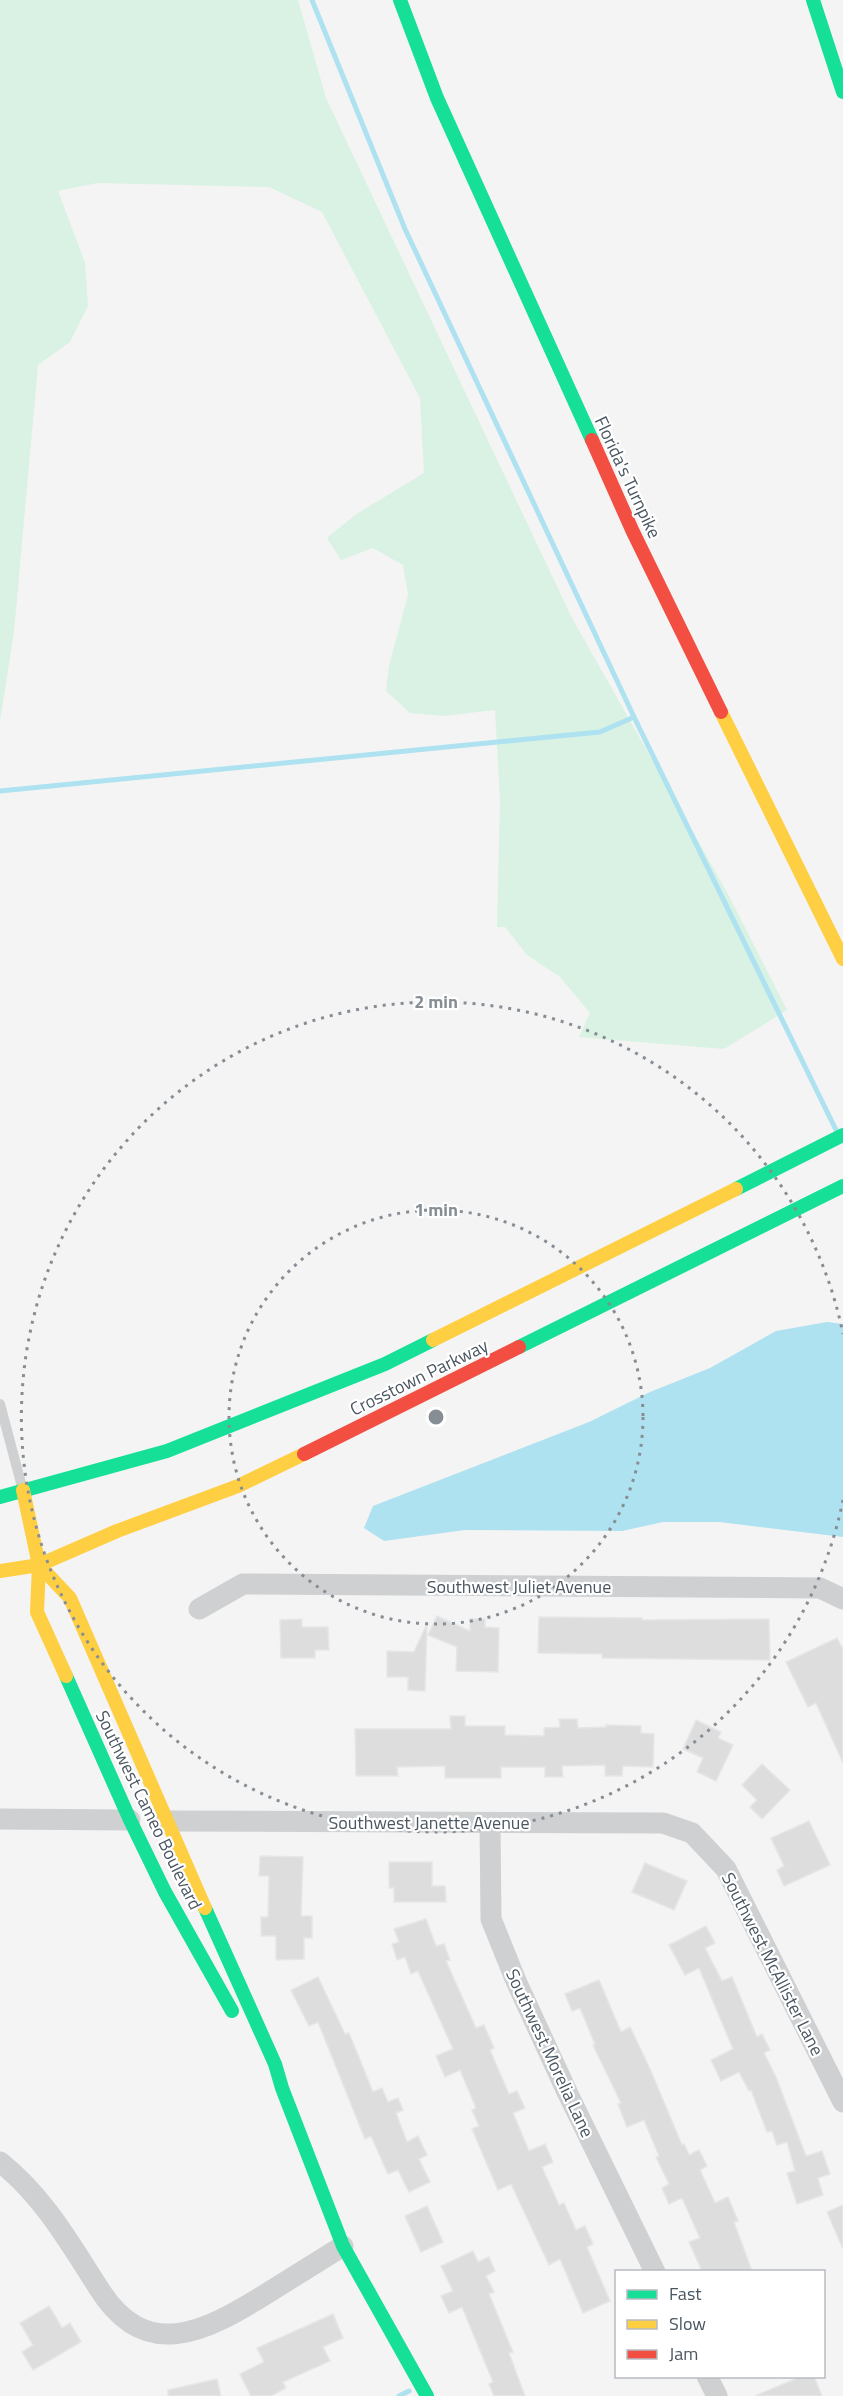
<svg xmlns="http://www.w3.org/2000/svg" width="843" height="2396" viewBox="0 0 843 2396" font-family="'Titillium Web',sans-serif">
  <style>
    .green { fill: #d9f2e3 }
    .water { fill: #aee2f0 }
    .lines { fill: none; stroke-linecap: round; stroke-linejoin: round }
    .stream { stroke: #aee2f0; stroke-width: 5 }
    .building { fill: #ddddde; stroke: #e5e6e7; stroke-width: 1.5 }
    .lane { stroke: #ced0d2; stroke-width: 10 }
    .street { stroke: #ced0d2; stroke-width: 21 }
    .fast { stroke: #16e098; stroke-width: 14 }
    .slow { stroke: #ffcf43; stroke-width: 14 }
    .jam { stroke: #f24e42; stroke-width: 14 }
    .ring { fill: none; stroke: #868d94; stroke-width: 3; stroke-dasharray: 3 6 }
    .labels { text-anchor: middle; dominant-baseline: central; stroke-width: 4.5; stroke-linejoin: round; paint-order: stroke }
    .street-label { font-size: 18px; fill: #4a5661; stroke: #fff }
    .centre { fill: #868d94; stroke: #fff; stroke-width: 3 }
    .ring-label { font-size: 18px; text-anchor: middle; font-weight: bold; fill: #868d94; stroke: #fff; stroke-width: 4.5; stroke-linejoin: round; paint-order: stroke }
  </style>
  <rect width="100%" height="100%" fill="#f4f4f4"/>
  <polygon class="green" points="0,0 298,0 326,98 572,618 728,894 787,1010 724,1049 579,1037 590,1013 560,977 527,955 505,927 497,927 500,800 495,710 443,716 410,713 386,691 389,666 408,595 403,565 373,548 341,560 327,538 355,515 424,473 420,398 322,212 269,187 97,183 58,191 85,263 88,306 70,342 38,365 14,632 0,721"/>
  <polygon class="water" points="827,1322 843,1324 843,1537 719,1522 663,1522 622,1531 465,1530 384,1541 364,1528 373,1506 589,1422 650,1392 710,1368 776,1331"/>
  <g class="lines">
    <g class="stream">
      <polyline points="312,0 405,229 634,717 836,1130"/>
      <polyline points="0,791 600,732 634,717"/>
      <polyline points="399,2396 409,2391"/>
    </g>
  </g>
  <g class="building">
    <polygon points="437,1616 470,1631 470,1619 485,1619 485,1627 499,1628 498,1672 456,1671 457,1647 428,1635"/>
    <polygon points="539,1617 642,1618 642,1620 769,1619 770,1660 602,1658 602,1654 538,1653"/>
    <polygon points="302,1619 302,1627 328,1627 329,1650 315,1650 315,1658 281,1658 280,1620"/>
    <polygon points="427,1624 425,1691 408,1690 408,1677 387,1677 387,1651 414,1652"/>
    <polygon points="837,1638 843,1649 843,1763 816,1703 808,1707 786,1662"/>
    <polygon points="450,1716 465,1716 465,1726 505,1726 505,1735 544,1736 544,1728 560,1727 559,1719 577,1719 578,1728 606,1727 606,1725 641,1726 641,1733 654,1734 653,1767 623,1766 622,1776 605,1776 605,1765 562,1766 563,1777 545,1777 545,1767 501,1767 501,1778 445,1778 445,1766 397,1767 398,1776 356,1776 355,1729 451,1729"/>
    <polygon points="696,1720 721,1732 718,1738 733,1745 716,1781 697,1772 703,1758 683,1749"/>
    <polygon points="762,1764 790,1790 762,1819 750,1807 757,1800 742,1785"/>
    <polygon points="809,1821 830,1865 784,1886 777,1870 784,1866 771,1838"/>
    <polygon points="260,1856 303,1857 301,1916 312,1916 312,1938 304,1938 304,1959 276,1960 276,1936 261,1936 261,1917 268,1917 269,1876 259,1876"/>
    <polygon points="389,1862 432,1862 432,1886 445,1886 446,1902 394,1902 394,1888 389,1888"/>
    <polygon points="645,1863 687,1881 674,1910 632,1892"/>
    <polygon points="426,1919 436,1946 444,1944 450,1960 446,1961 476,2028 484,2025 494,2048 490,2050 509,2094 517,2091 525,2108 513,2113 529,2151 545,2144 553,2162 542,2167 559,2205 564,2203 576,2230 585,2226 593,2244 587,2247 610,2301 583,2313 560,2259 549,2265 511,2184 498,2190 472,2129 479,2126 472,2110 476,2108 460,2070 445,2077 436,2056 453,2049 418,1971 411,1974 405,1957 397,1960 392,1944 399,1942 394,1929"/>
    <polygon points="706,1926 715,1943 705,1948 722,1981 732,1977 757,2037 762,2034 770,2050 764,2053 776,2077 806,2156 822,2151 830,2174 818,2178 823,2195 797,2204 787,2173 795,2171 787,2142 777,2145 772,2131 767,2132 751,2090 749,2091 739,2072 721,2081 711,2060 733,2049 699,1968 685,1975 669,1945"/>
    <polygon points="318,1977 345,2034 349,2033 373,2092 382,2088 388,2102 398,2098 403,2110 396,2113 407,2142 418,2136 427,2155 419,2159 430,2182 409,2192 398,2170 388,2174 371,2136 365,2139 318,2022 309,2026 291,1990"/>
    <polygon points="599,1980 621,2032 630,2027 650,2069 682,2145 684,2144 689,2155 699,2150 707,2166 700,2170 715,2203 728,2197 738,2221 734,2222 752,2271 702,2271 689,2242 700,2238 682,2198 669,2204 662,2188 669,2184 656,2157 659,2156 644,2120 627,2127 618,2104 621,2103 593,2045 595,2044 580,2008 572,2011 565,1994"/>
    <polygon points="843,2205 843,2249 827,2212"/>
    <polygon points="427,2206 443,2242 421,2252 405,2216"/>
    <polygon points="473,2251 478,2262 489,2257 495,2271 486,2276 494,2292 489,2294 513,2352 509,2353 525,2396 494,2396 489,2384 493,2382 462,2307 449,2313 441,2296 453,2291 441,2266"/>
    <polygon points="49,2306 62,2328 70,2323 81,2342 33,2370 22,2352 33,2345 20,2323"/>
    <polygon points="333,2314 343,2338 323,2347 330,2361 283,2382 286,2388 271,2396 251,2396 240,2374 264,2362 257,2348"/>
    <polygon points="802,2376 814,2376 822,2396 755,2396"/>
    <polygon points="217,2379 221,2396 168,2396 168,2390"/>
  </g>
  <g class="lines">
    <polyline class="lane" points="0,1404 22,1487"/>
    <g class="street">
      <polyline points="199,1609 243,1584 820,1588 843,1599"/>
      <polyline points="0,1819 130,1820"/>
      <polyline points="165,1821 663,1823 692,1833 726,1869 843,2102"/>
      <polyline points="490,1823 491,1919 516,1981 568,2094 655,2272"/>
      <path d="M0,2162C43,2196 69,2242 98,2287C145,2364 205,2332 266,2294C292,2278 317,2262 343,2246"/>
      <polyline points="707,2376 717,2396"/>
    </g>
    <g class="fast">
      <polyline points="400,0 437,98 592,440"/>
      <polyline points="813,0 843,92"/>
      <polyline points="736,1189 843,1135"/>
      <polyline points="519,1347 843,1186"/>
      <polyline points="0,1497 167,1451 385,1364 433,1340"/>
      <polyline points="66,1676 130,1820 165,1892 232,2011"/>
      <polyline points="205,1908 275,2064 282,2088 343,2246 427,2396"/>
    </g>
    <g class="slow">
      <polyline points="721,712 843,959"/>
      <polyline points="433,1340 736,1189"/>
      <polyline points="23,1490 39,1565 37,1612 66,1676"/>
      <polyline points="39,1565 70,1598 205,1908"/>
      <polyline points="0,1571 39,1565 117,1531 238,1486 304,1454"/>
    </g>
    <g class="jam">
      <polyline points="592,440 633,532 721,712"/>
      <polyline points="304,1454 519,1347"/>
    </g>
  </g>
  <g class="ring">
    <circle cx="436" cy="1417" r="207"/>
    <path d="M843 1500A415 415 0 1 1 843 1334"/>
  </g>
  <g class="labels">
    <g class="street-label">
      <text transform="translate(628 477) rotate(65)">Florida's Turnpike</text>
      <text transform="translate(419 1377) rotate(-26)">Crosstown Parkway</text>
      <text x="519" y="1586">Southwest Juliet Avenue</text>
      <text transform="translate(149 1810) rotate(64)">Southwest Cameo Boulevard</text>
      <text x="429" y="1822">Southwest Janette Avenue</text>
      <text transform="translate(773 1964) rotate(63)">Southwest McAllister Lane</text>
      <text transform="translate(550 2053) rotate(65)">Southwest Morelia Lane</text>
    </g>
  </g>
  <circle cx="436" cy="1417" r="9" class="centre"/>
  <g class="ring-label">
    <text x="436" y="1008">2 min</text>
    <text x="436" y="1216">1 min</text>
  </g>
  <rect x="615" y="2270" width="210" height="108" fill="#ffffff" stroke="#b7bbc0" stroke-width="1.5"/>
  <rect x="627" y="2290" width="30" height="9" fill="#16e098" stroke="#b7bbc0" stroke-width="1.5"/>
  <text x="669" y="2300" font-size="18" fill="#4a5661">Fast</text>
  <rect x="627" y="2320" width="30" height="9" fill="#ffcf43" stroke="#b7bbc0" stroke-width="1.5"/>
  <text x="669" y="2330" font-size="18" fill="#4a5661">Slow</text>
  <rect x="627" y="2350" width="30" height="9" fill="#f24e42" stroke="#b7bbc0" stroke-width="1.5"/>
  <text x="669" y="2360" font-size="18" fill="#4a5661">Jam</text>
</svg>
